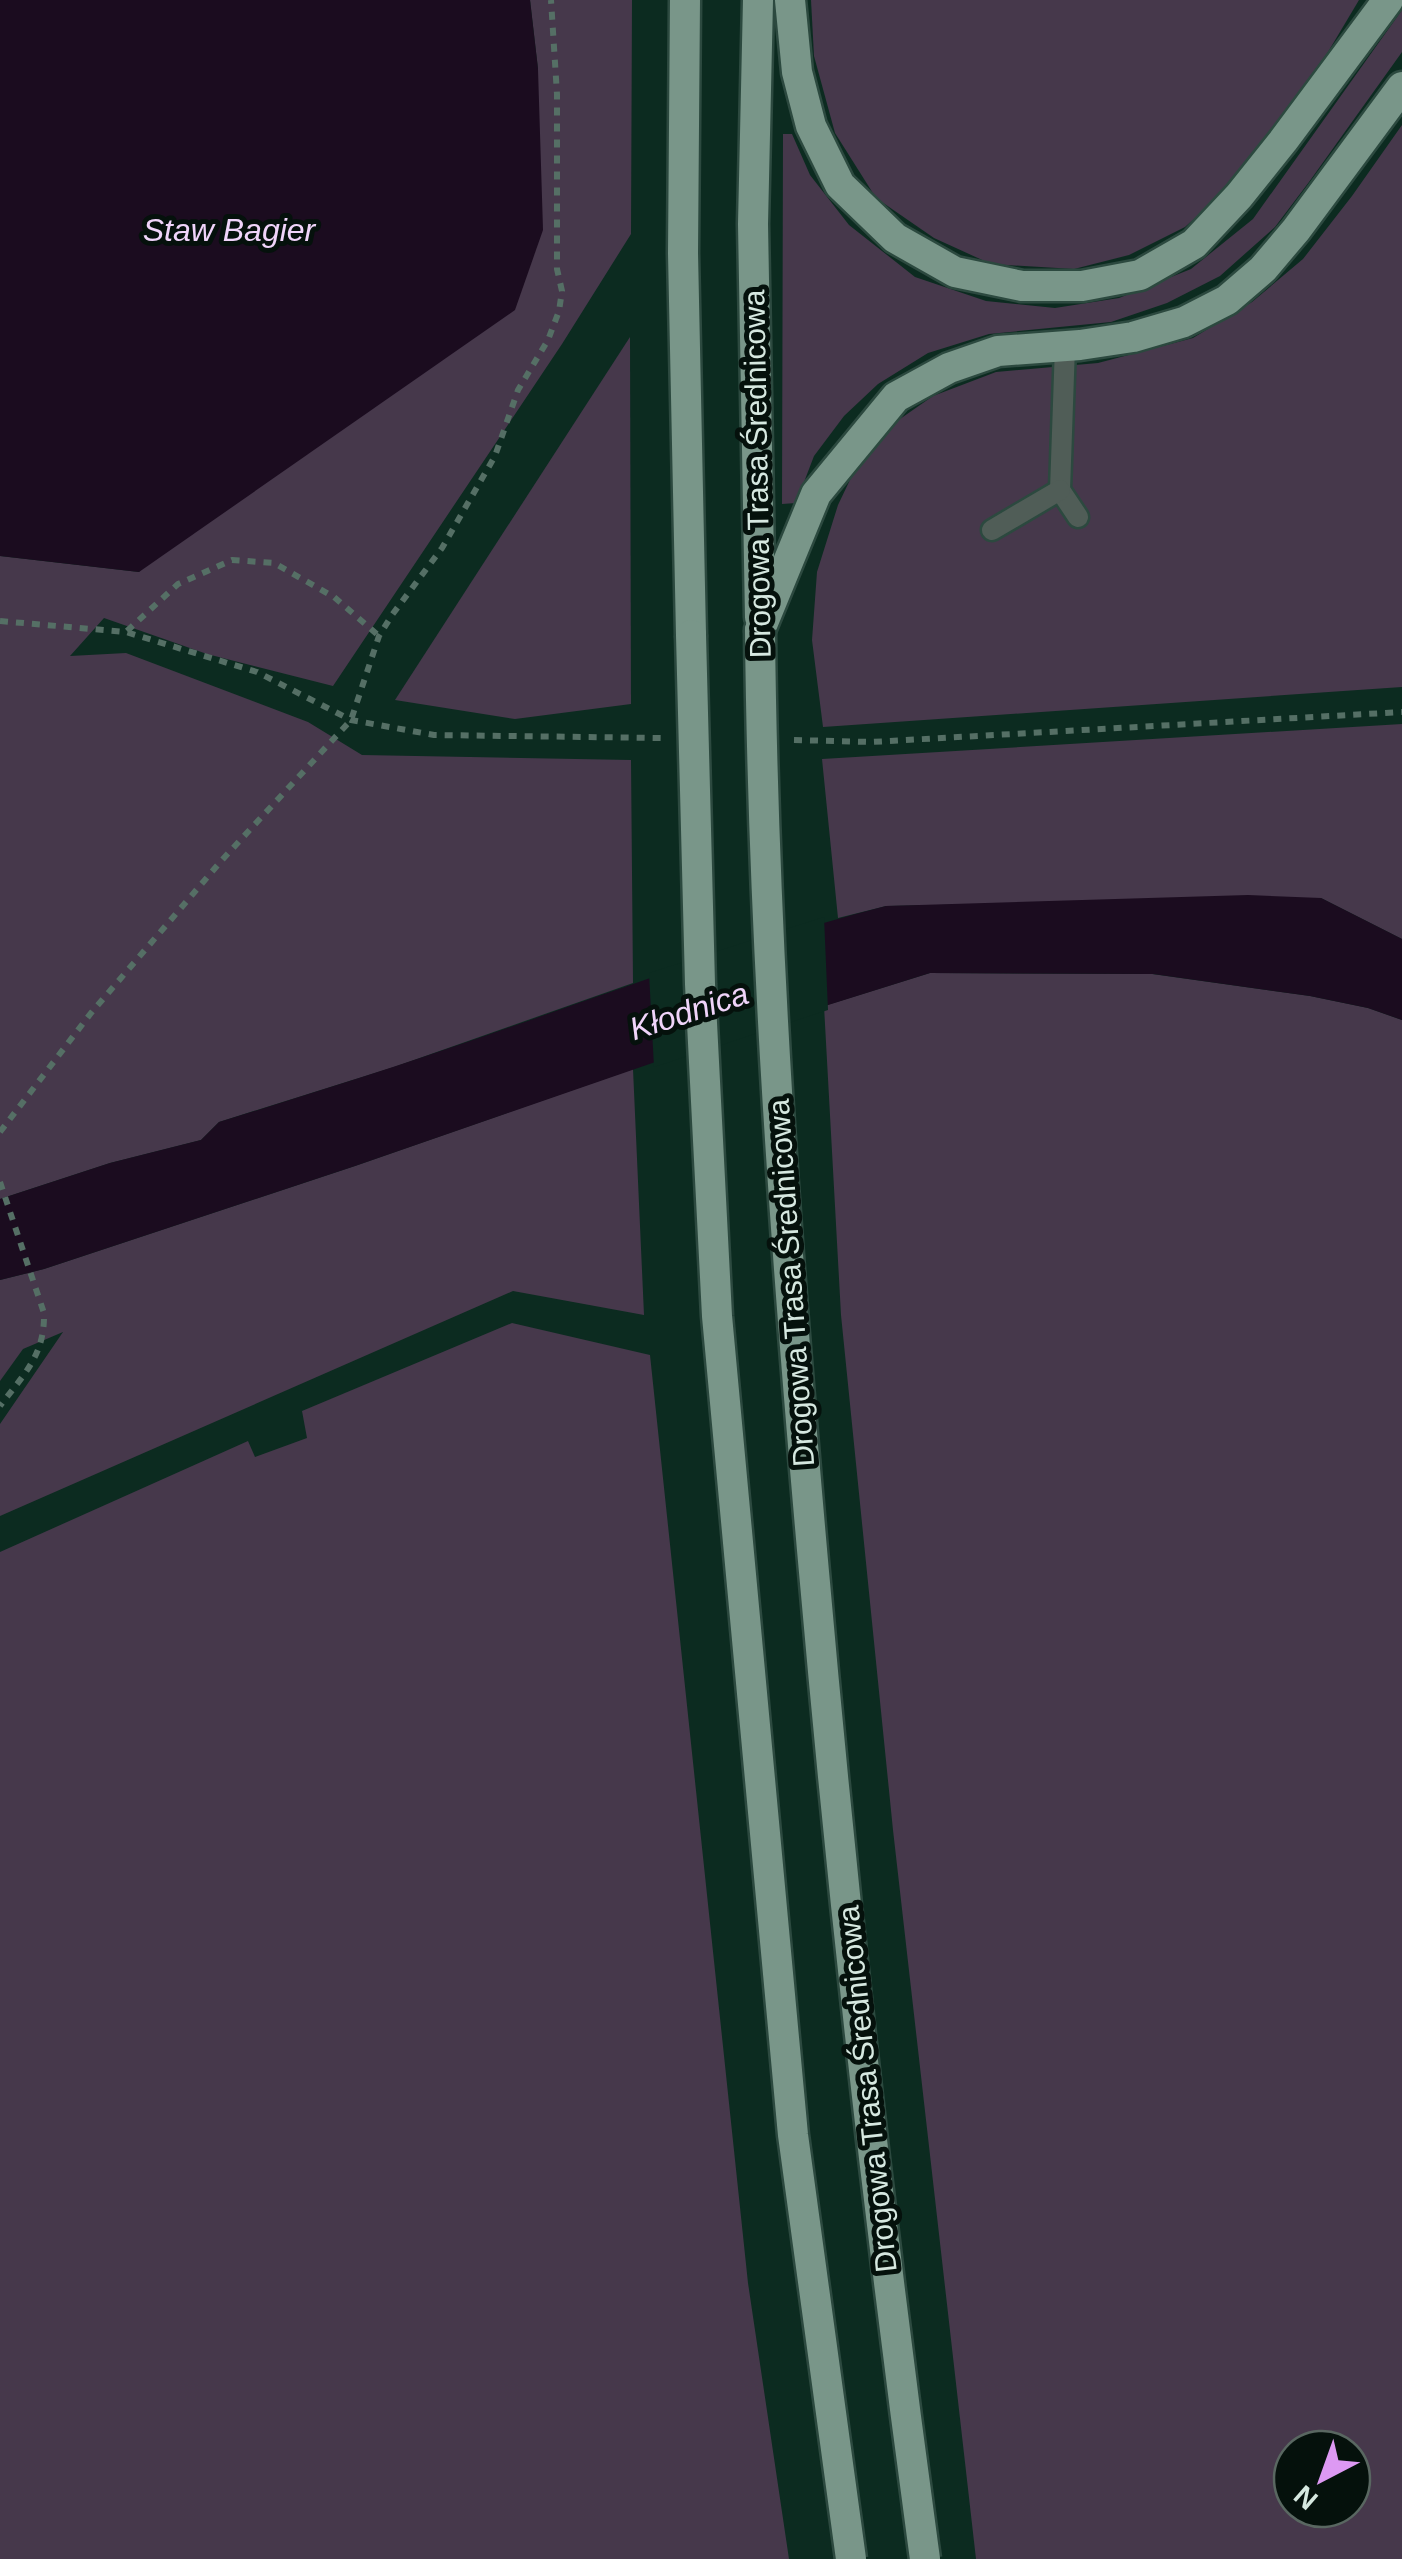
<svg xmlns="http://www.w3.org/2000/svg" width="1402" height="2559" viewBox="0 0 1402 2559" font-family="Helvetica,sans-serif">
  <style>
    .green { fill: #46384b; fill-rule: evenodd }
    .water { fill: #1b0c1f }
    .pier { fill: #0c2b20 }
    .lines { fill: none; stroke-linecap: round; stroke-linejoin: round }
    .lane-casing { stroke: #2c493f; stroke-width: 25 }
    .primary-casing { stroke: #2c493f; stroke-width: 35 }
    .path { stroke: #556f65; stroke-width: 6; stroke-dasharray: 8 8; stroke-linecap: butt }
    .lane { stroke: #505d57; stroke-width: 20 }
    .primary { stroke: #799689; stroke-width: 30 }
    .primary-bridge-casing { stroke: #2c493f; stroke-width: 35; stroke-linecap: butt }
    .primary-bridge { stroke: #799689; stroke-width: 30 }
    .labels { text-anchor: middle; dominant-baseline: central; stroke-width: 10; stroke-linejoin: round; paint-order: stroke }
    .street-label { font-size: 30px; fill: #d6e8e0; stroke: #05110c }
    .water-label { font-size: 32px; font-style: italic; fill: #f0d4fa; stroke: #05110c }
  </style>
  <rect width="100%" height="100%" fill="#0c2b20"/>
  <g class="green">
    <polygon points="530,0 632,0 631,234 562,344 333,686 207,654 104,618 70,656 126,653 308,722 362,755 631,760 633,983 394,1067 219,1122 201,1140 110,1163 0,1199 0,556 139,572 538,69"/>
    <polygon points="811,0 1359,0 1328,52 1228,189 1185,227 1129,255 1074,269 991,264 934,238 876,198 835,133 814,56"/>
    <polygon points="1402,10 1402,52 1309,182 1275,227 1220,276 1167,303 1111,322 989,334 928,353 878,384 844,416 814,456 796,503 782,504 783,134 792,134 810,175 849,225 915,277 986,301 1055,308 1119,298 1191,269 1253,219"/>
    <polygon points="1402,125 1402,687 823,727 812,640 817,572 838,505 858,463 887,428 933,396 996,372 1098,363 1193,338 1252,302 1303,259 1352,196"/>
    <polygon points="630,337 631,704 515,719 395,700"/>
    <polygon points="1402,724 1402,939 1321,898 886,906 838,918 822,759"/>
    <path d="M930,973L1152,974L1310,996L1368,1008L1402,1020V2559H976L893,1830L841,1315L824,1006ZM1292,2449H1352V2509H1292Z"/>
    <polygon points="633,1069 644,1315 513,1291 0,1516 0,1424 63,1332 23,1349 0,1381 0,1280 44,1269 355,1166"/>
    <polygon points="512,1323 650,1355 748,2283 789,2559 0,2559 0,1552 248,1441 255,1457 307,1438 302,1411"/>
  </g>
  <g class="water">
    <polygon points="0,0 530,0 538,69 543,230 515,310 139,572 0,556"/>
    <path d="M1248,895L1321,898L1402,939V1020L1368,1008L1310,996L1153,974L930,973L739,1033L355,1166L44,1269L0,1280V1199L110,1163L201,1140L219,1122C277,1104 335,1086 393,1067C557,1013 718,949 886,906Z"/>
  </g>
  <polygon class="pier" points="824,917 828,1010 654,1067 649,973"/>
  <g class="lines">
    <defs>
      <g id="lane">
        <polyline points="1065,346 1060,490 1078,517"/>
        <polyline points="992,530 1060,490"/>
      </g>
      <g id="primary">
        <polyline points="685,0 683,253 691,635"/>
        <polyline points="758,0 753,224 760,617"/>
        <polyline points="790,0 797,72 811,126 840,185 895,238 955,272 1022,286 1082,286 1140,275 1194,244 1239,196 1283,141 1388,0"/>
        <polyline points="760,630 816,494 896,397 949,368 998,351 1080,345 1133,337 1184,322 1227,300 1263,269 1296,230 1402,87"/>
      </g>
    </defs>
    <use href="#lane" class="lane-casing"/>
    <use href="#primary" class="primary-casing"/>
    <g class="path">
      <polyline points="0,621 126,632 257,672 351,720 434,735 662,738"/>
      <polyline points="127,631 178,584 232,560 274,563 334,597 379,636"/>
      <polyline points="794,740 871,742 1402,712"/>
      <polyline points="0,1132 91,1013 222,860 351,720 379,636 392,615 442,548 495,456 518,390 548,340 559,311 562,291 557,269 557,94 551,0"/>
      <path d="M0,1182L44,1313C45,1355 24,1374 0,1406"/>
    </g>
    <use href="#lane" class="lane"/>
    <use href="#primary" class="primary"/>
    <defs>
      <g id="primary-bridge">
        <path d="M760,630C763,945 786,1259 814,1572C843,1902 880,2231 925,2559"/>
        <polyline points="691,635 700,984 717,1316 793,2135 851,2559"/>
      </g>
    </defs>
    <use href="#primary-bridge" class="primary-bridge-casing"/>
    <use href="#primary-bridge" class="primary-bridge"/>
  </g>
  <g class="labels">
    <g class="street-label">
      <text transform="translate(757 474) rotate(-91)">Drogowa Trasa Średnicowa</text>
      <text transform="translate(791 1283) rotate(-94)">Drogowa Trasa Średnicowa</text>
      <text transform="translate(867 2089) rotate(-96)">Drogowa Trasa Średnicowa</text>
    </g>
    <g class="water-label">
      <text x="229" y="230">Staw Bagier</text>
      <text transform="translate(689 1011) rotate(-18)">Kłodnica</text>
    </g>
  </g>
  <g transform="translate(1322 2479) rotate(221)"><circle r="48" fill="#05110c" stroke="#596761" stroke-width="2.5"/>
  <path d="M0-8L18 38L0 25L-18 38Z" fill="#dd99f3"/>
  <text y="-15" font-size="28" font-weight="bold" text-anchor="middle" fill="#d6e8e0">N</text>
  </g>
</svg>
